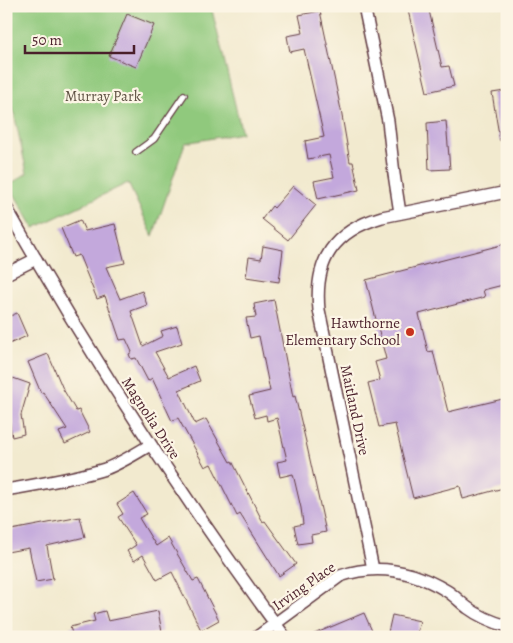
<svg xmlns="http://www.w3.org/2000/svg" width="513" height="643" viewBox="0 0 513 643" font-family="Alegreya,serif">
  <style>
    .green { fill: #90c97d; stroke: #6d7454 }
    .building { fill: #c3a8dc }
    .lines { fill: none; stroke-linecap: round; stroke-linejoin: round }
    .service-casing { stroke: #633d44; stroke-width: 8 }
    .minor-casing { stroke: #633d44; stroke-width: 14 }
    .service { stroke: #fff; stroke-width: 5.5 }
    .minor { stroke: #fff; stroke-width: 11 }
    .poi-dot { fill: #c8321e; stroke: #fcf5e5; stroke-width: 2 }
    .labels { text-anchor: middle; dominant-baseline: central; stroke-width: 4.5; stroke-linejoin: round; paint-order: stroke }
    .park-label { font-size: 15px; fill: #5f5244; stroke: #fcf5e5 }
    .poi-label { font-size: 15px; fill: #4a1f2b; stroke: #fcf5e5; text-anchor: end }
    .street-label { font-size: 15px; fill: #4a1f2b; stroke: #fcf5e5 }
  </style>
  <rect width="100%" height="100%" fill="#fcf5e5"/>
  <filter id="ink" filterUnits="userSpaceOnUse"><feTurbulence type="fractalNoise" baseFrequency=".02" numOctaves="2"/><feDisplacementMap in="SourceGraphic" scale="10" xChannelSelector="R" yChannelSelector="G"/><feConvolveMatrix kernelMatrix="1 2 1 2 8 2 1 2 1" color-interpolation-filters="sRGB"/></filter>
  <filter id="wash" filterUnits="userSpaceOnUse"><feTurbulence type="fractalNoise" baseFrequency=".0096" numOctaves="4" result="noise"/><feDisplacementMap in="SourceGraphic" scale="20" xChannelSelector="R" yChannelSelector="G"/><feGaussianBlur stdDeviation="1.12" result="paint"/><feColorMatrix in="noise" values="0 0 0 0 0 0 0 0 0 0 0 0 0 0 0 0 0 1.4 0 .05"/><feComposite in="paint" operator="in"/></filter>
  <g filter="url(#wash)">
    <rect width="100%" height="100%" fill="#f2eacf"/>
    <polygon class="green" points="6,6 211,6 242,133 185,143 153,236 128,183 34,228 9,185 27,173 6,76"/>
    <g id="blocks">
      <g class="building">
        <polygon points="407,6 428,6 442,67 449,66 454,86 427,92"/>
        <polygon points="320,11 341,110 350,162 353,162 359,190 318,199 314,181 334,177 329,155 308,159 305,141 324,137 304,49 290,52 287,36 303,33 299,15"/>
        <polygon points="127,14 154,25 136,67 109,56"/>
        <polygon points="505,91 507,141 500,141 492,93"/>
        <polygon points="446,121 450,169 429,170 427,123"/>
        <polygon points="293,186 316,205 288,240 262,219 272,206 274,208"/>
        <polygon points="80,220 85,231 115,224 125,263 106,267 120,299 142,291 147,305 131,311 143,346 163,336 161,331 177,326 182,343 155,352 169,377 194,366 200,381 179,390 195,424 206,419 230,462 232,461 263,522 265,521 296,564 279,576 240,514 237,516 211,464 205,467 178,418 172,421 152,378 148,381 136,358 131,359 129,354 132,352 126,339 120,340 105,296 97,299 79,255 73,257 61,228"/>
        <polygon points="505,244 507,251 507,284 483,290 485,297 419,314 428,352 433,351 448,412 507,398 507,487 463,499 460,486 413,498 395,424 379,427 368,383 380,380 375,362 386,359 366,280"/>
        <polygon points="263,246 283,250 279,282 246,277 249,257 261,259"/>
        <polygon points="274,300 293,397 295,396 306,442 326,532 311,535 312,542 298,544 294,526 303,524 301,508 293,474 280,477 277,462 287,460 277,418 267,421 266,415 255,418 249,396 270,391 259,336 250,338 246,318 256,317 254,304"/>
        <polygon points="17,313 27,336 9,344 6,337 6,318"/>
        <polygon points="48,354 63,389 76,411 79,410 90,432 65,444 59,432 67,429 43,392 41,393 28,362"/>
        <polygon points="13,378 30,384 21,415 24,434 12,437 6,399"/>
        <polygon points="134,493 147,514 139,518 156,546 168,538 193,581 198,579 219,620 201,630 172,572 157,580 143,555 134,561 127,551 136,545 118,517 123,514 117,504"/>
        <polygon points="80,517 85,537 47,546 53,579 36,582 29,548 7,552 6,531"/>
        <polygon points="105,611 108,621 158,611 162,632 137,637 73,637 70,627 95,621 93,614"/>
        <polygon points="364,613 372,631 357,637 307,637"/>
        <polygon points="392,615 420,621 416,637 387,637"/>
      </g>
    </g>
  </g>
  <g filter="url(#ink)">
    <use href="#blocks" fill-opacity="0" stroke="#633d44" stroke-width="1"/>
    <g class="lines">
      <defs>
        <polyline id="service" points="136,152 154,139 184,95"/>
        <g id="minor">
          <polyline points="364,6 388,121 394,174 400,213"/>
          <path d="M6,207C90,356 183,499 285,637"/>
          <polyline points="6,274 36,259"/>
          <path d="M6,490C39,484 73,479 105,469C121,463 135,454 150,445"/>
          <path d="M373,569L319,310C314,260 334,231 382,217L507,192"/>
          <path d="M257,637L340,576C377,563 414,571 447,591C455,596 461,603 468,608C480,617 493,622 507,626"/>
        </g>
      </defs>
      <use href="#service" class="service-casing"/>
      <use href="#minor" class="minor-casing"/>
      <use href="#service" class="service"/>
      <use href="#minor" class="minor"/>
    </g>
  </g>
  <circle class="poi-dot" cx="410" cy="332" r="5"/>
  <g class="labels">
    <g class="park-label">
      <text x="103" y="96">Murray Park</text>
    </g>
    <g class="poi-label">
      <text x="400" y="323">Hawthorne<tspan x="400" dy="17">Elementary School</tspan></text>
    </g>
    <g class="street-label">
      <text transform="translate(355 410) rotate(78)">Maitland Drive</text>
      <text transform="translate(151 418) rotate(57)">Magnolia Drive</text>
      <text transform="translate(304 586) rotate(-35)">Irving Place</text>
    </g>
  </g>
  <rect width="513" height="643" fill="none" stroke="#fcf5e5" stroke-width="25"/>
  <path d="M25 45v8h109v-8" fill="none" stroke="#4a1f2b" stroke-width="2.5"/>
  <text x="32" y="45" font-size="15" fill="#4a1f2b" stroke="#fcf5e5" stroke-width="4" paint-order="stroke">50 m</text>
</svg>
